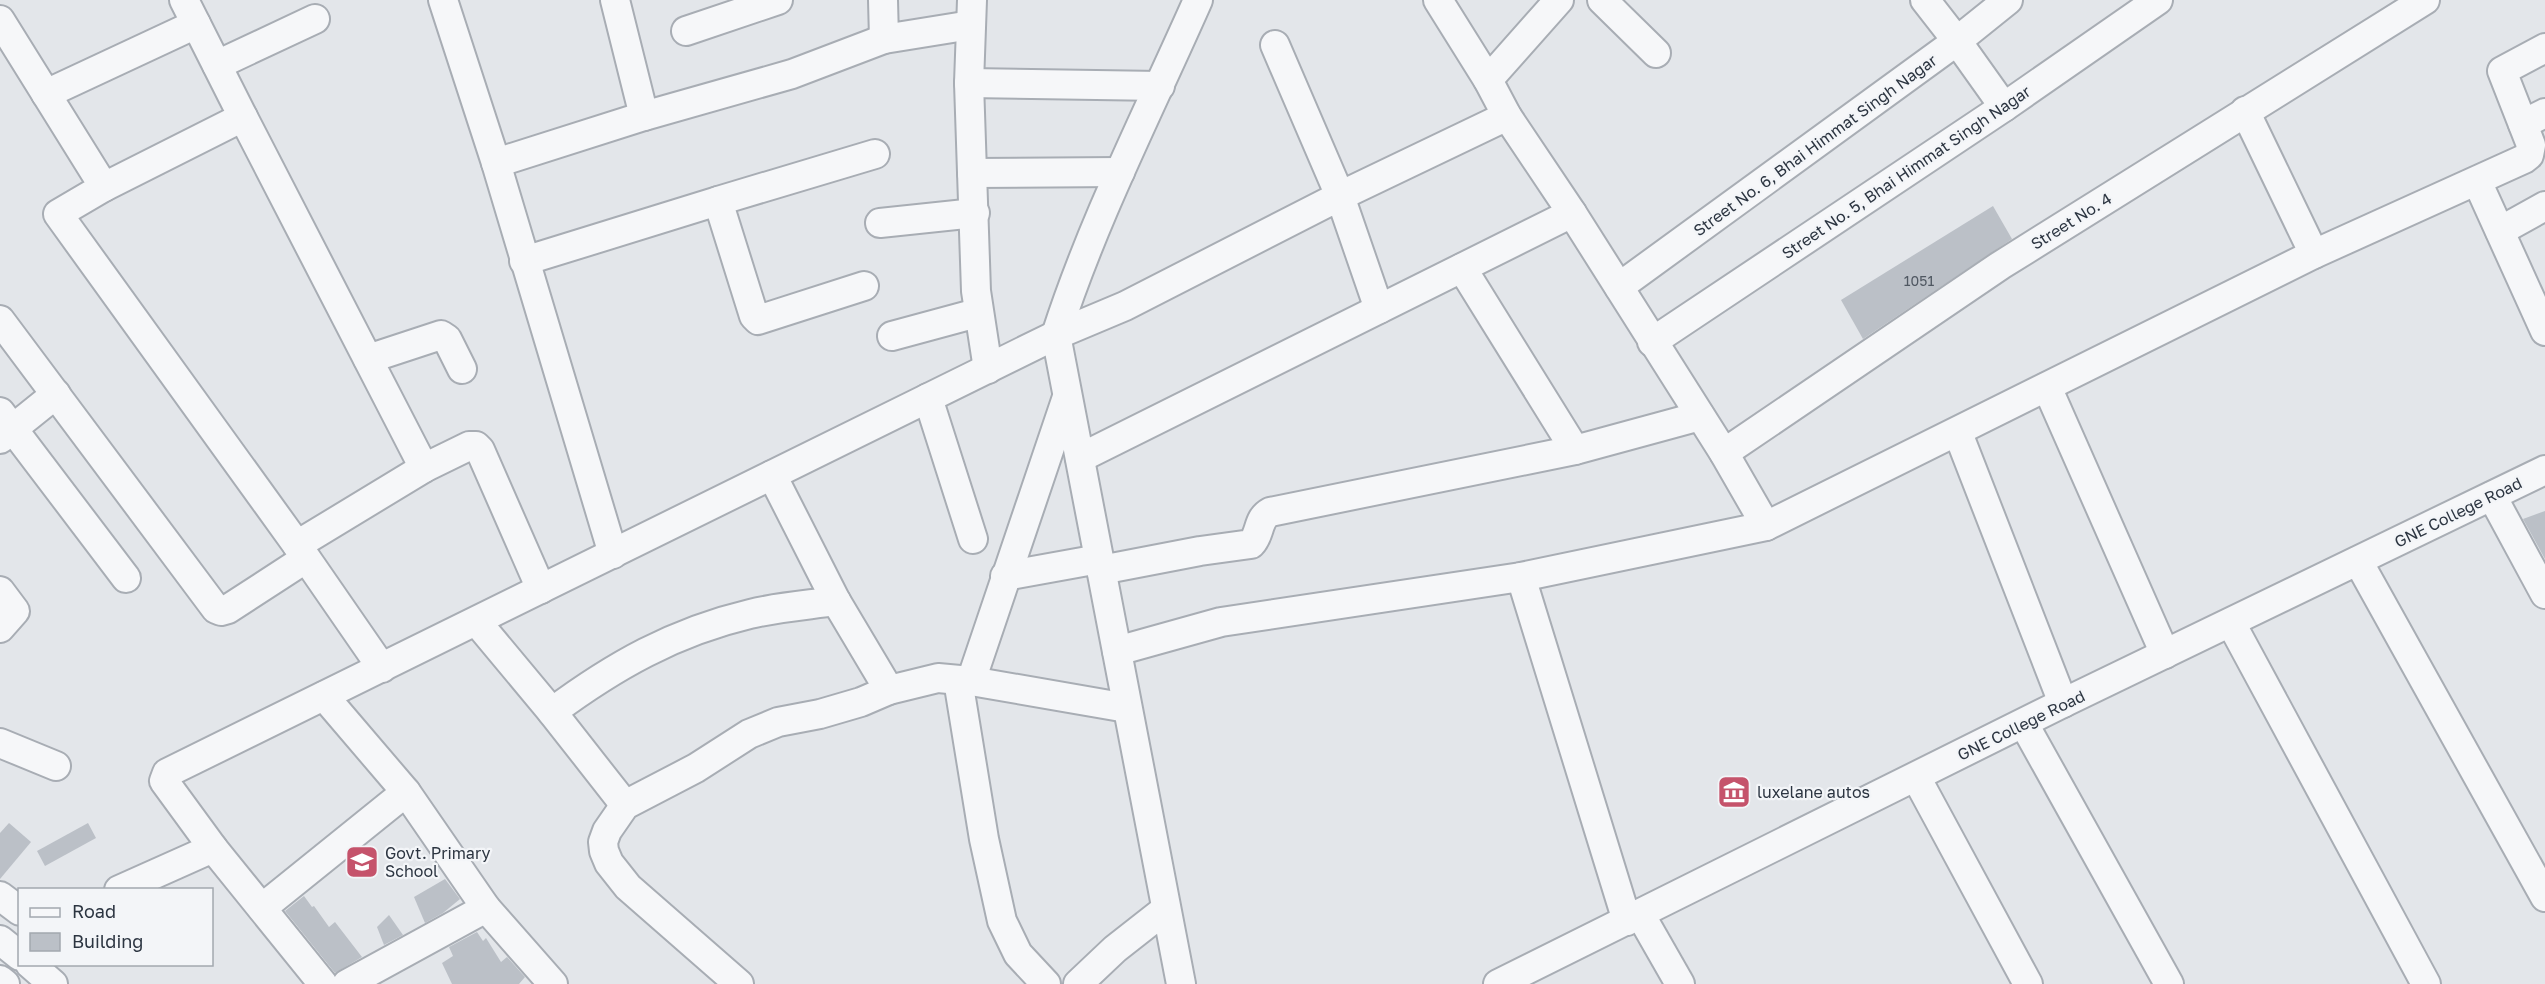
<svg xmlns="http://www.w3.org/2000/svg" width="2545" height="984" viewBox="0 0 2545 984" font-family="'Golos Text',sans-serif">
  <style>
    .building { fill: #bbc0c7 }
    .lines { fill: none; stroke-linecap: round; stroke-linejoin: round }
    .minor-casing { stroke: #a8adb4; stroke-width: 32 }
    .minor { stroke: #f6f7f9; stroke-width: 28 }
    .labels { text-anchor: middle; dominant-baseline: central; stroke-width: 4.5; stroke-linejoin: round; paint-order: stroke }
    .number-label { font-size: 14px; fill: #505862 }
    .street-label { font-size: 16px; fill: #2c3541; stroke: #f3f5f8 }
    .poi-label { font-size: 16px; fill: #2c3541; stroke: #f3f5f8; text-anchor: start }
  </style>
  <rect width="100%" height="100%" fill="#e3e6ea"/>
  <g class="building">
    <polygon points="1993,206 2012,239 1863,339 1841,300"/>
    <polygon points="2545,511 2545,559 2523,519"/>
    <polygon points="9,823 31,842 0,879 0,833"/>
    <polygon points="88,823 96,838 45,866 37,851"/>
    <polygon points="445,879 460,899 443,913 425,923 414,897"/>
    <polygon points="304,896 312,907 314,906 329,927 335,922 362,957 335,973 285,911"/>
    <polygon points="389,915 403,935 384,945 377,927"/>
    <polygon points="477,932 483,941 486,938 501,962 507,957 525,977 519,984 452,984 442,963 453,956 449,947"/>
  </g>
  <g class="lines">
    <defs>
      <g id="minor">
        <polyline points="443,0 496,163 613,554"/>
        <polyline points="883,0 884,39 971,25"/>
        <polyline points="972,0 969,83 976,291 988,369"/>
        <polyline points="1602,0 1656,53"/>
        <polyline points="1925,0 1957,41 2004,107"/>
        <polyline points="0,20 104,187 58,214 297,545 382,668"/>
        <polyline points="686,31 778,0"/>
        <polyline points="1275,45 1340,196 1379,309"/>
        <polyline points="217,65 315,19"/>
        <polyline points="1488,80 1559,0"/>
        <polyline points="969,83 1160,86"/>
        <polyline points="46,94 196,24"/>
        <polyline points="2245,111 2314,254"/>
        <polyline points="644,116 792,74 884,39"/>
        <polyline points="243,117 424,468"/>
        <polyline points="2523,124 2545,113"/>
        <polyline points="496,163 644,116 615,0"/>
        <polyline points="972,173 1120,172"/>
        <polyline points="2477,181 2545,331"/>
        <polyline points="104,187 243,117 184,0"/>
        <polyline points="880,223 975,213"/>
        <polyline points="2500,231 2545,206"/>
        <polyline points="524,261 718,201"/>
        <polyline points="1462,268 1575,450"/>
        <polyline points="864,286 758,320 754,316 718,201 875,154"/>
        <polyline points="1619,287 1957,41 2008,0"/>
        <polyline points="0,320 216,609 221,611 228,609 305,559"/>
        <polyline points="892,336 977,313"/>
        <polyline points="1652,342 2004,107 2158,0"/>
        <polyline points="368,359 441,335 447,339 462,369"/>
        <polyline points="2047,387 2165,654"/>
        <polyline points="928,398 973,539"/>
        <polyline points="0,412 126,578"/>
        <polyline points="1958,433 2063,703"/>
        <polyline points="0,439 56,394"/>
        <polyline points="1724,453 2001,265 2425,0"/>
        <polyline points="1080,458 1572,213 1507,116 1488,80 1438,0"/>
        <polyline points="772,475 836,601 889,690 938,678 971,681 1127,708"/>
        <polyline points="2492,496 2545,594"/>
        <polyline points="1766,526 2314,254 2524,159 2529,155 2531,145 2502,71 2545,48"/>
        <polyline points="297,545 424,468 469,446 476,446 480,450 541,589"/>
        <polyline points="2358,561 2545,897"/>
        <path d="M1101,570L1200,551L1251,544C1261,534 1257,519 1270,512L1575,450L1700,416"/>
        <polyline points="1005,576 1099,559"/>
        <polyline points="1521,577 1627,921"/>
        <polyline points="0,591 15,611 0,628"/>
        <polyline points="477,622 552,712"/>
        <polyline points="2231,623 2426,984"/>
        <polyline points="1117,651 1221,622 1521,577 1766,526 1724,453 1572,213"/>
        <polyline points="958,680 984,839 1002,921 1018,954 1046,984"/>
        <polyline points="971,681 1067,397"/>
        <polyline points="2024,724 2169,984"/>
        <polyline points="0,743 56,766"/>
        <polyline points="1916,777 2028,984"/>
        <polyline points="406,792 486,908"/>
        <path d="M625,805L552,712C614,666 674,632 750,614C778,607 808,605 836,601"/>
        <polyline points="119,890 213,848"/>
        <polyline points="0,896 20,911"/>
        <polyline points="262,908 406,792 324,696"/>
        <polyline points="1640,914 1680,984"/>
        <polyline points="0,940 20,956"/>
        <polyline points="30,964 53,984"/>
        <polyline points="0,980 5,984"/>
        <polyline points="323,984 213,848 164,781 167,773 1056,335 1125,306 1340,196 1507,116"/>
        <polyline points="347,984 486,908 553,984"/>
        <polyline points="739,984 628,887 609,863 604,851 603,842 607,831 625,805 696,768 749,734 778,722 820,714 861,702 889,690"/>
        <polyline points="1078,984 1115,949 1166,909"/>
        <path d="M1181,984L1056,335C1093,220 1149,111 1198,0"/>
        <polyline points="1498,984 2063,703 2545,470"/>
      </g>
    </defs>
    <use href="#minor" class="minor-casing"/>
    <use href="#minor" class="minor"/>
  </g>
  <defs>
    <symbol id="museum-square" viewBox="-11 -11 22 22"><rect x="-9" y="-9" width="18" height="18" rx="4" fill="#c5536b" stroke="#f3f5f8"/><path d="M0-6L6-3V-2H-6V-3ZM-5-1h2V3h-2ZM-1-1h2V3h-2ZM3-1h2V3H3ZM-6 4H6V6H-6Z" fill="#fff"/></symbol>
    <symbol id="school-square" viewBox="-11 -11 22 22"><rect x="-9" y="-9" width="18" height="18" rx="4" fill="#c5536b" stroke="#f3f5f8"/><path d="M0-5L7-2L0 1L-7-2ZM-4 1L0 2.5L4 1V4Q0 6-4 4Z" fill="#fff"/></symbol>
  </defs>
  <g fill-rule="evenodd">
    <use href="#museum-square" x="1715" y="773" width="38" height="38"/>
    <use href="#school-square" x="343" y="843" width="38" height="38"/>
  </g>
  <g class="labels">
    <g class="number-label">
      <text x="1919" y="280">1051</text>
    </g>
    <g class="street-label">
      <text transform="translate(1815 145) rotate(-36)">Street No. 6, Bhai Himmat Singh Nagar</text>
      <text transform="translate(1906 172) rotate(-34)">Street No. 5, Bhai Himmat Singh Nagar</text>
      <text transform="translate(2071 221) rotate(-32)">Street No. 4</text>
      <text transform="translate(2458 512) rotate(-26)">GNE College Road</text>
      <text transform="translate(2021 725) rotate(-26)">GNE College Road</text>
    </g>
    <g class="poi-label">
      <text x="1757" y="792">luxelane autos</text>
      <text x="385" y="853">Govt. Primary<tspan x="385" dy="18">School</tspan></text>
    </g>
  </g>
  <rect x="18" y="888" width="195" height="78" fill="#f3f5f8" stroke="#a3a8af" stroke-width="1.5"/>
  <rect x="30" y="908" width="30" height="9" fill="#f6f7f9" stroke="#a3a8af" stroke-width="1.5"/>
  <text x="72" y="918" font-size="18" fill="#2c3541">Road</text>
  <rect x="30" y="933" width="30" height="18" fill="#bbc0c7" stroke="#a3a8af" stroke-width="1.5"/>
  <text x="72" y="948" font-size="18" fill="#2c3541">Building</text>
</svg>
